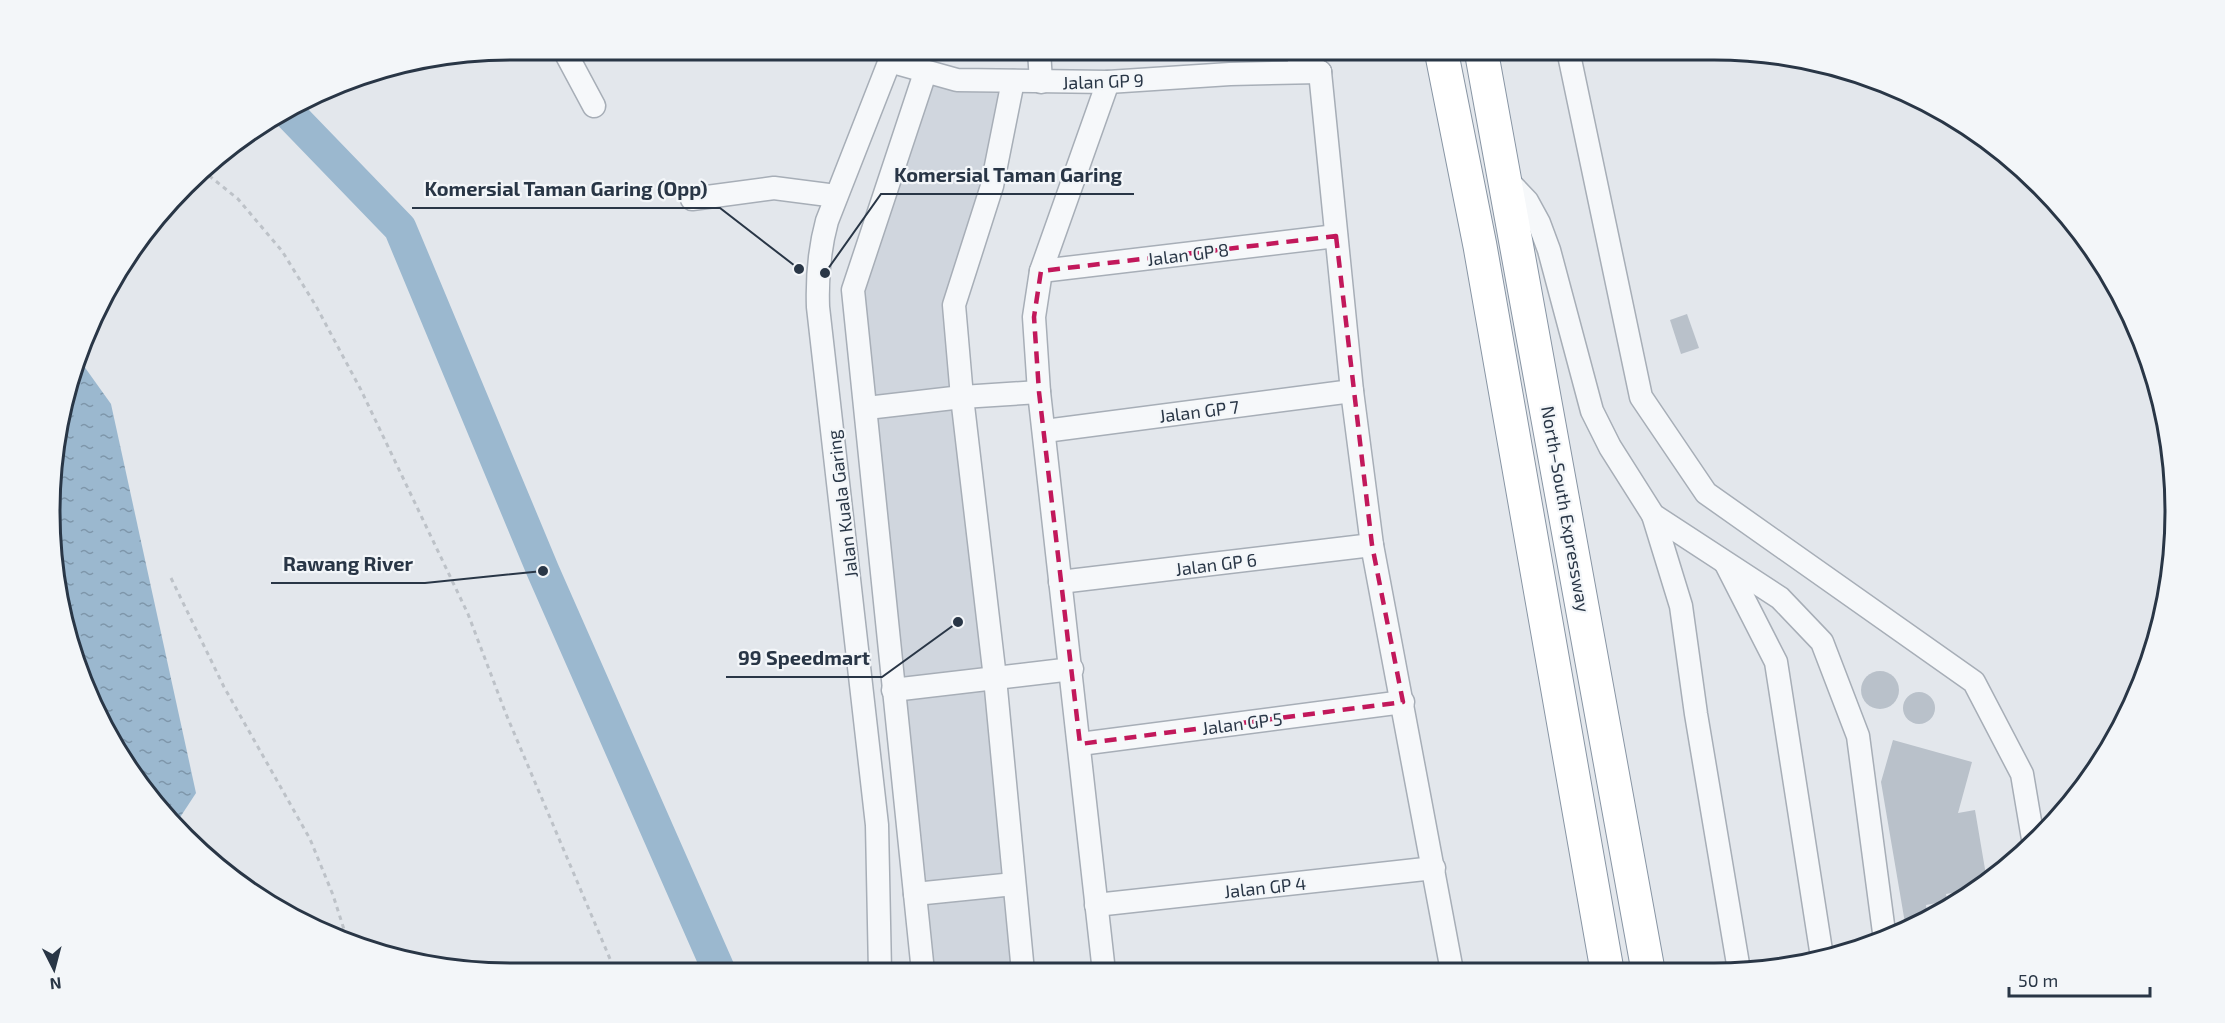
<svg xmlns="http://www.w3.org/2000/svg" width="2225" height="1023" viewBox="0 0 2225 1023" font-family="'Exo 2',sans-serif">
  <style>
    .built { fill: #d0d6de }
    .water { fill: url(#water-ripples) }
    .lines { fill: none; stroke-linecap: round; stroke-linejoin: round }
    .river { stroke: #9bb8cf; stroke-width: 33 }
    .building { fill: #b9c1ca }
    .minor-casing { stroke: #a7aeb7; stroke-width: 25 }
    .highway-casing { stroke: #8895a4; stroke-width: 35 }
    .path { stroke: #bdc2c8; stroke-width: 3; stroke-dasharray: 4.5 4.5; stroke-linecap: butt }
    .minor { stroke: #f6f8fa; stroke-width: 22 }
    .highway { stroke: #fff; stroke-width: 33 }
    .marked { fill: none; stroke: #c2185b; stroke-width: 4.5; stroke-dasharray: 12 8; stroke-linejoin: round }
    .labels { text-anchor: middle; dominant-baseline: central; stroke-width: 4.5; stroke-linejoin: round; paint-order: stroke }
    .street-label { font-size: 18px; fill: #293646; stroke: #f3f6f9 }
    .rim { fill: none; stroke: #293646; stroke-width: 3 }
    .leader { fill: none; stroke: #293646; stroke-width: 2 }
    .callout-dot { fill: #293646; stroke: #f3f6f9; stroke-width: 2 }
    .callout-label { font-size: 20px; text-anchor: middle; font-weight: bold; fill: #293646; stroke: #f3f6f9; stroke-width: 4.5; stroke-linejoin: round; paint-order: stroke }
  </style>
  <defs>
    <pattern id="water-ripples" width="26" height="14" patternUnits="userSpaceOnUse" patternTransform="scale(1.5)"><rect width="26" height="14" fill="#9bb8cf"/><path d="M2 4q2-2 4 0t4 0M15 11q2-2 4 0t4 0" fill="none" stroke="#7e96aa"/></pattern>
  </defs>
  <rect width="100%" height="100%" fill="#e3e7ec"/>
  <polygon class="built" points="927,85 1007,88 950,305 1018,972 928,972 857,291"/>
  <polygon class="water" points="81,362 111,404 196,793 177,822 111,742 74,660 54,572 58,422"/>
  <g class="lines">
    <polyline class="river" points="285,109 400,228 543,571 720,973"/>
  </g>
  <g class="building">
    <polygon points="1687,314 1699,348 1681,354 1670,320"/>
    <circle cx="1880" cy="690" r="19"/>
    <circle cx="1919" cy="708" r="16"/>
    <polygon points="1893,740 1972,762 1958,813 1975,810 1987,881 1975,889 1946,894 1947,901 1926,905 1928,917 1906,929 1881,782"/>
    <polygon points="2006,867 1995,878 1990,880 1988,870"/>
  </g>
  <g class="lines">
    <defs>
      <g id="minor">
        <polyline points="564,50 594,106"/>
        <polyline points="1039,50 1041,82"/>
        <polyline points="1296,50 1299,60 1320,72"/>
        <polyline points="1568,50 1641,397 1706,493 1974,682 2022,774 2033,839"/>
        <polyline points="889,61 957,80 1108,82 1230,74 1320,72"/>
        <polyline points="1320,72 1352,391 1372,545 1452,971"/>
        <polyline points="1013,81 992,186 954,305 962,397 995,678 1023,972"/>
        <polyline points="1507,180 1527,201 1539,223 1549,250 1592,411 1610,447 1653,515 1780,598 1822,642 1858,736 1885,940"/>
        <polyline points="692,199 774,188 836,196"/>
        <polyline points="1041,271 1336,236"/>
        <polyline points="867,408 962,397 1039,392"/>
        <polyline points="1045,431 1352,391"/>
        <polyline points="1653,515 1681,606 1696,714 1739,970"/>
        <polyline points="1726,564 1776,662 1822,957"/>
        <polyline points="1060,582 1372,545"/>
        <polyline points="893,690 1072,669"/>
        <polyline points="1080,744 1403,702"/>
        <polyline points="915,894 1014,884"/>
        <polyline points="1096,905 1434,868"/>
        <path d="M880,972L877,825L818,307C817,277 819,250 827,221L894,50"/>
        <polyline points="923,972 853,290 925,73"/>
        <polyline points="1104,972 1039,392 1034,317 1041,271 1108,82"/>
      </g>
      <g id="highway">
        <polyline points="1441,50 1480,246 1607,970"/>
        <polyline points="1481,50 1648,970"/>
      </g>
    </defs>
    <use href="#minor" class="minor-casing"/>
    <use href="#highway" class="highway-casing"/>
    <g class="path">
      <polyline points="202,170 238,199 282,251 316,306 361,390 468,614 506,714 616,973"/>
      <polyline points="171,578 224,687 310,839 333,895 348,942"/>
    </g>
    <use href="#minor" class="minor"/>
    <use href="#highway" class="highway"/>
  </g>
  <path class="marked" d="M1336,236L1372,545L1403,702L1080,744L1039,392L1034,317L1041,271Z"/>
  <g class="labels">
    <g class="street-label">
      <text transform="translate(1103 81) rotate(-2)">Jalan GP 9</text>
      <text transform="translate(1188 254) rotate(-7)">Jalan GP 8</text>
      <text transform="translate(1199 411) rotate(-7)">Jalan GP 7</text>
      <text transform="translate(842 504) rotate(-97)">Jalan Kuala Garing</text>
      <text transform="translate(1566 509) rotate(80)">North–South Expressway</text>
      <text transform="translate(1216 564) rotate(-7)">Jalan GP 6</text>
      <text transform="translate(1242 723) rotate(-7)">Jalan GP 5</text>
      <text transform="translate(1265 887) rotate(-6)">Jalan GP 4</text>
    </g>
  </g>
  <path d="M0 0H2225V1023H0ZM511 60H1714A451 451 0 0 1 2165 511V512A451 451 0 0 1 1714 963H511A451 451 0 0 1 60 512V511A451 451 0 0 1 511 60Z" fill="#f3f6f9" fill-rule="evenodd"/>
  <path class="rim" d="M511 60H1714A451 451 0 0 1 2165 511V512A451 451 0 0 1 1714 963H511A451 451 0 0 1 60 512V511A451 451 0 0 1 511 60Z"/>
  <path class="leader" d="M825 273L881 194H1134M799 269L720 208H412M543 571L425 583H271M958 622L882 677H726"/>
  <g class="callout-dot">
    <circle cx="825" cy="273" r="6"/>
    <circle cx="799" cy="269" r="6"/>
    <circle cx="543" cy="571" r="6"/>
    <circle cx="958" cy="622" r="6"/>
  </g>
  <g class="callout-label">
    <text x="1008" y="182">Komersial Taman Garing</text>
    <text x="566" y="196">Komersial Taman Garing (Opp)</text>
    <text x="348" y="571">Rawang River</text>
    <text x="804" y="665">99 Speedmart</text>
  </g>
  <g transform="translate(54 969) rotate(174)" stroke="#f3f6f9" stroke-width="4.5" paint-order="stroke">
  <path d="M0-4.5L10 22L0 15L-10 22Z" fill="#293646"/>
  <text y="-9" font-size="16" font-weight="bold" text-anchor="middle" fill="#293646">N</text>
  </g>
  <path d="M2009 987v9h141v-9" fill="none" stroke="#293646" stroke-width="3"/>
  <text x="2018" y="987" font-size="18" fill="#293646" stroke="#f3f6f9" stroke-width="4.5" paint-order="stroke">50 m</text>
</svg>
